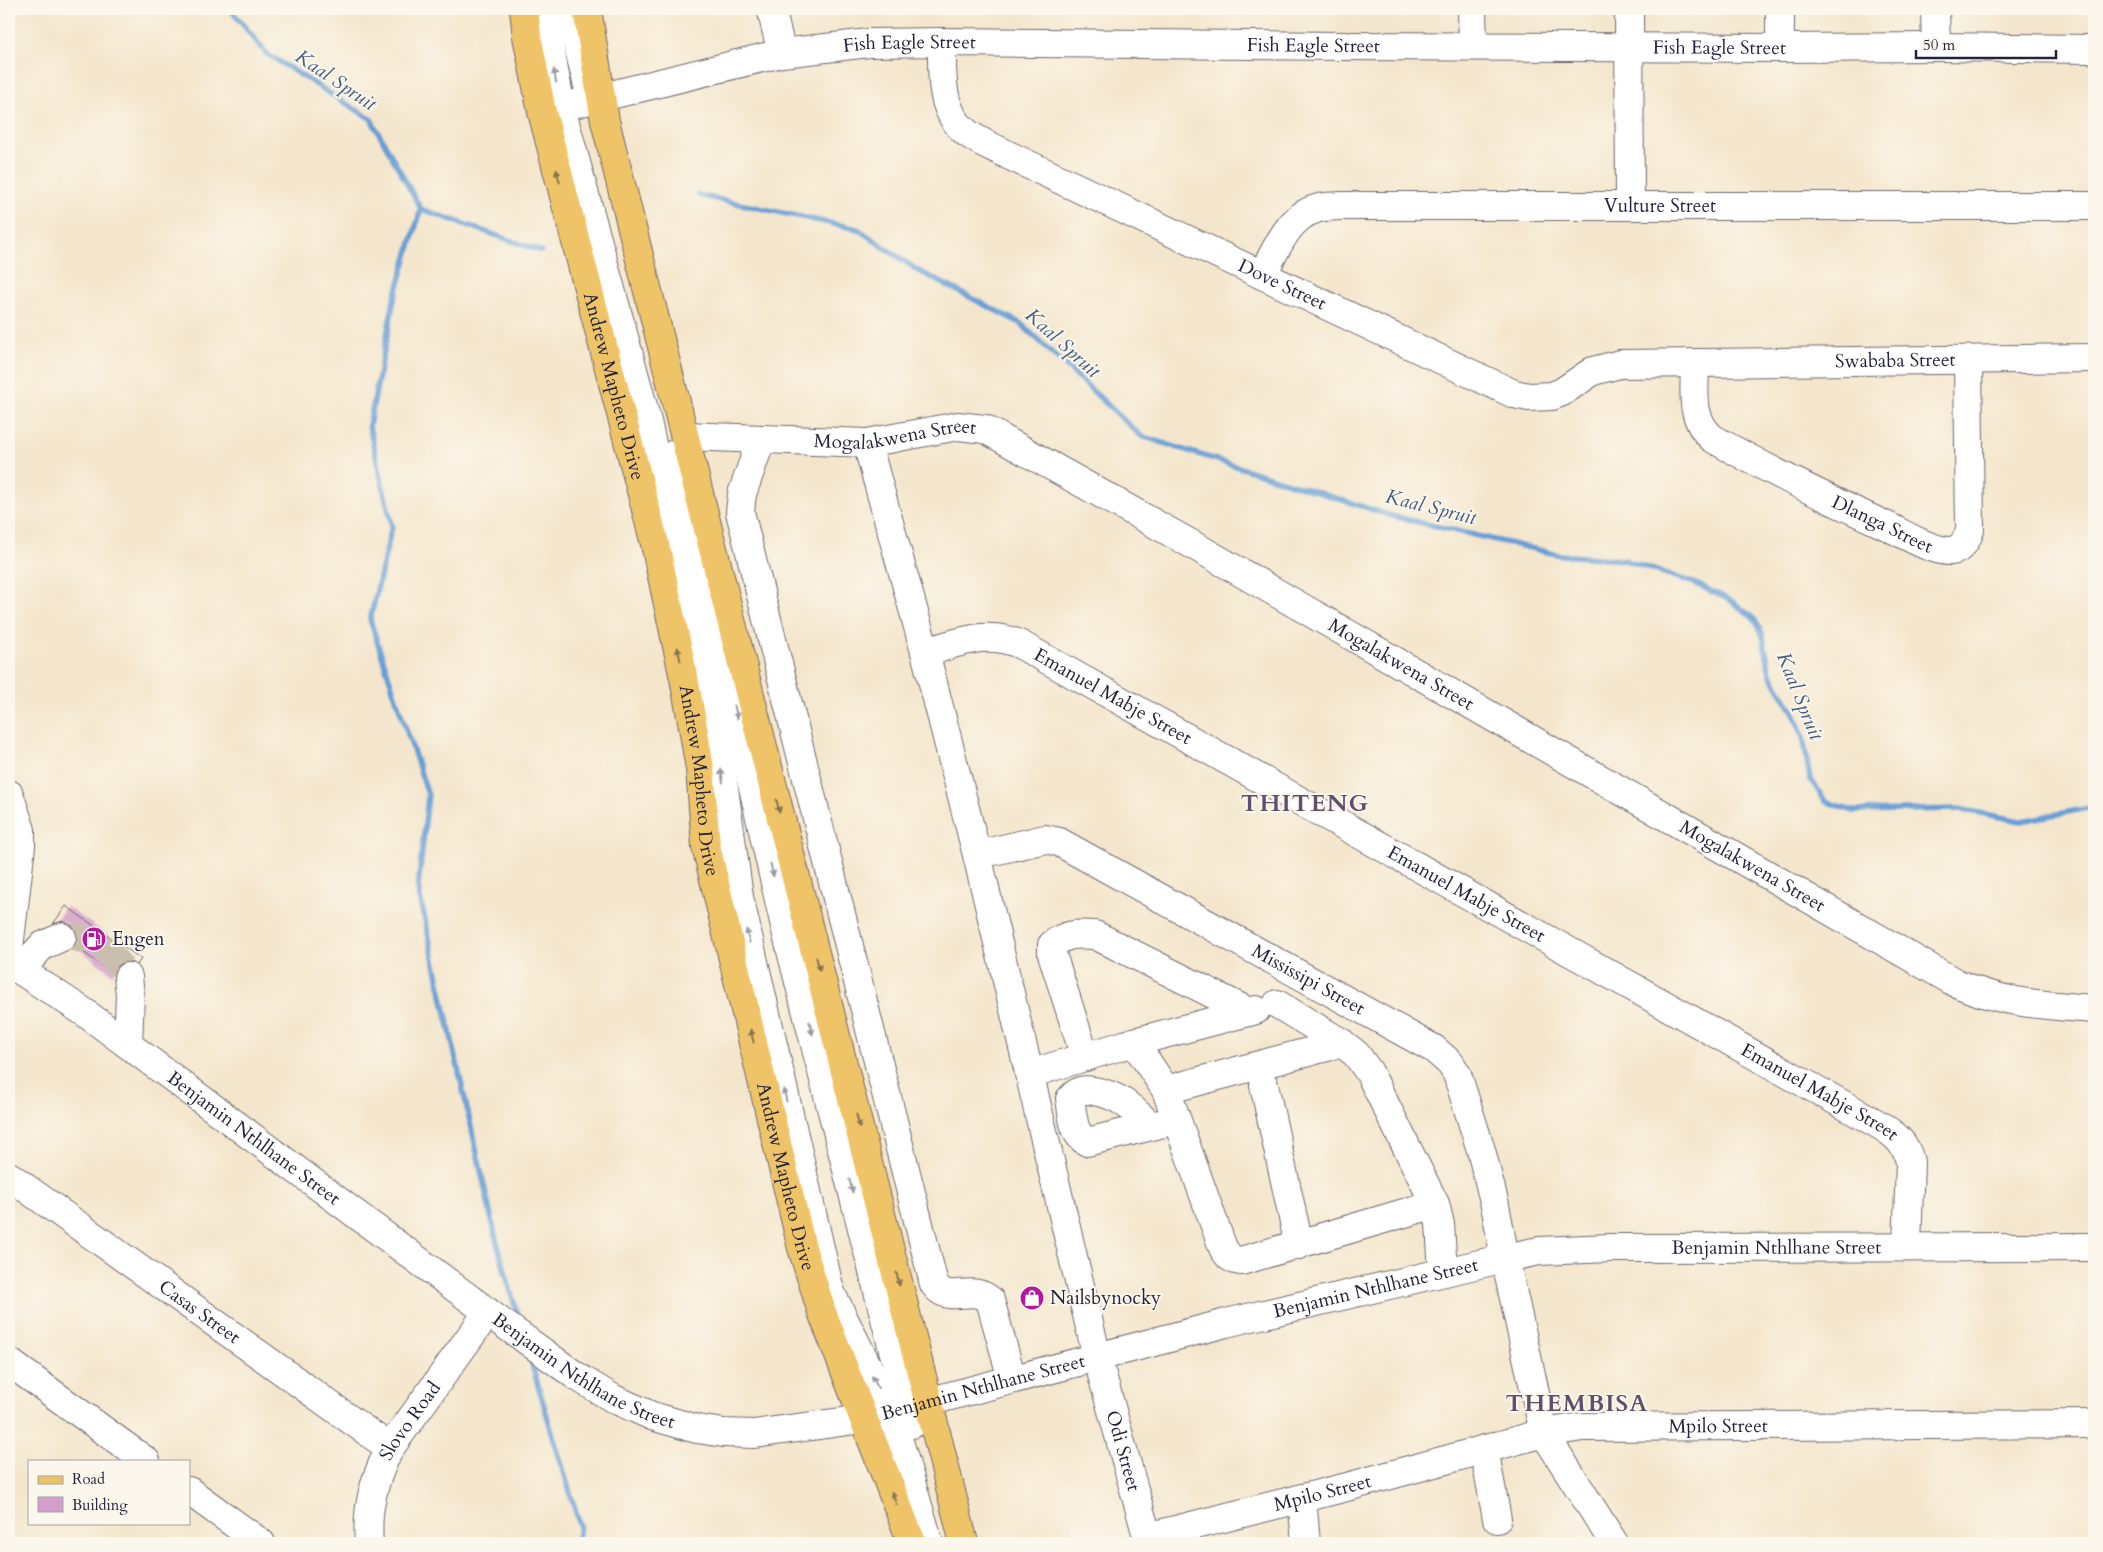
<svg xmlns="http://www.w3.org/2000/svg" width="2103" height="1552" viewBox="0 0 2103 1552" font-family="Cardo,serif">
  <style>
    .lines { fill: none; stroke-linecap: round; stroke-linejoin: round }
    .stream { stroke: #689fd6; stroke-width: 5.5 }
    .building { fill: #d4a0cb }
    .minor-tunnel { stroke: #cabfaf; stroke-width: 28; stroke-dasharray: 28 14; stroke-linecap: butt }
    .minor-casing { stroke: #6c676e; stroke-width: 30 }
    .major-casing { stroke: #6c676e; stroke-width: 30 }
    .minor { stroke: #fff; stroke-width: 28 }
    .major { stroke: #efc469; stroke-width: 28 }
    .oneway { fill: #9c9ca7 }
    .oneway2 { fill: #887352 }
    .labels { text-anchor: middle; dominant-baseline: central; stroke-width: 4; stroke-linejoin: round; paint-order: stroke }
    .street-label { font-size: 19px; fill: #22223b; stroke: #fbf7ec }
    .poi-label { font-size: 19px; fill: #22223b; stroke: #fbf7ec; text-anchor: start }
    .water-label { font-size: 20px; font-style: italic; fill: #425a81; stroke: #fbf7ec }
    .district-label { font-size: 24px; font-weight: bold; letter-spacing: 1px; fill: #604e6d; stroke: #fbf7ec }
  </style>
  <rect width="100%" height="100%" fill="#fbf7ec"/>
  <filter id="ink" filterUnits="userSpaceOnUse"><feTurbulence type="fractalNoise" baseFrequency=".02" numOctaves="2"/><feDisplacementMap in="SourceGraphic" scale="10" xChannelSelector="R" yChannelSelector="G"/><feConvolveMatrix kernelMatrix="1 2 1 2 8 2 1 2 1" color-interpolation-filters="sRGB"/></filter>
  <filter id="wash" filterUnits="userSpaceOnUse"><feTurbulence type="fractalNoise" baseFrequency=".0096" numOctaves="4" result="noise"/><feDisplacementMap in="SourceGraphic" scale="20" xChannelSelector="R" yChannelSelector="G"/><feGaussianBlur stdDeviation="1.12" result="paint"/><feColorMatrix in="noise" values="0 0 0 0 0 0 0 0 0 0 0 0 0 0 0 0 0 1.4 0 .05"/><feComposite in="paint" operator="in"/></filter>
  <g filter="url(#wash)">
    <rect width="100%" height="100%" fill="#f4e6cc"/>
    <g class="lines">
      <g class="stream">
        <polyline points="230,9 267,54 371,119 421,209 541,251"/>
        <polyline points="698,195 858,229 917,270 1020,323 1141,436 1392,516 1560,555 1624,560 1694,583 1730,600 1756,620 1763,636 1770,674 1794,713 1803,737 1810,778 1825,801 1852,811 1959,809 2021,821 2094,807"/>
        <polyline points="421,209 394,300 369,426 392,526 370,620 428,795 418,888 497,1243 520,1324"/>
        <polyline points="529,1355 580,1526 577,1543"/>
      </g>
    </g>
    <g id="blocks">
      <polygon class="building" points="66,906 141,959 137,965 127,961 119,964 113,974 75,946 78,938 76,931 71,925 63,921 53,924"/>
    </g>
  </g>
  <g filter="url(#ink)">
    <use href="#blocks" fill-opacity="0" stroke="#6c676e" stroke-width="1"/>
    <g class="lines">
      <path class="minor-tunnel" d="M62,937C88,934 116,955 128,977"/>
      <defs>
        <g id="minor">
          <polyline points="543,9 561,108 646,417 717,737 739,897 830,1291 890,1411 929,1543"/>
          <polyline points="569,9 589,90"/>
          <polyline points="771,9 782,53"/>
          <polyline points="1472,9 1473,46"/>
          <polyline points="1629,9 1630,205"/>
          <polyline points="1780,9 1780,48"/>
          <polyline points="1935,9 1936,47"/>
          <path id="s1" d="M942,42C942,73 939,112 967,133C979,142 995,148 1008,155L1514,394L1529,397L1552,396L1562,392L1593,371L1620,364L2094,358"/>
          <path id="s2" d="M578,103L782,53L869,43L942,42L1343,46L1780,48L1936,47L2094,49"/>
          <path id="s3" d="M1262,275C1276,251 1287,217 1316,209C1323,206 1332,207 1339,206H2094"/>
          <path id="s4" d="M1695,363C1695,391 1689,418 1712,438C1768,470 1828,499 1887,526C1904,534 1932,552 1951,551C1962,550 1967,539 1970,530L1968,360"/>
          <path id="s5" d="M685,436L867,443L958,426L985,429L1193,545L1956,983C2004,1004 2043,1005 2094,1009"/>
          <path d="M761,440L742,494L740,512L934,1284C949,1306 971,1283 990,1300L1012,1379"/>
          <path id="s6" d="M867,443L925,652L977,855L1097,1357L1149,1543"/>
          <polyline points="676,453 787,935 912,1424"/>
          <path id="s7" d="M925,652C959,643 987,629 1021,645L1876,1123C1893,1133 1906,1142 1910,1162L1907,1247"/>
          <polyline points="9,794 21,830 21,846 9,948"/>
          <path id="s8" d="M977,855L1045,839L1059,842L1434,1049L1450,1063L1457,1074L1481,1150L1495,1205L1505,1258L1544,1433L1614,1543"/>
          <path id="s9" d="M9,963L84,1012L497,1319L576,1376L614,1399L652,1416L697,1429L724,1433L754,1434L863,1419L1226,1323L1505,1258L1539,1251L1610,1248L2094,1247"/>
          <polyline points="20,970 42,946 62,937"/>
          <polyline points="1277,1004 1342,1043 1356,1054 1369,1072 1435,1204 1440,1224 1443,1272"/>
          <path d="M1134,1042L1166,1090L1223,1248C1228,1256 1231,1260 1241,1261L1435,1204"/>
          <polyline points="128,1044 130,995 128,977"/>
          <path d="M1085,1057L1052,954V945C1066,933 1078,934 1095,935L1249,1012"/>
          <polyline points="1029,1074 1134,1042 1256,1010"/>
          <polyline points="1264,1085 1299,1245"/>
          <polyline points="1166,1090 1342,1043"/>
          <path d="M1151,1126C1131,1108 1122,1096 1094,1091C1083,1089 1078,1090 1070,1099C1073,1114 1072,1134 1087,1142L1176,1120"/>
          <path id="s10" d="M9,1176L390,1448"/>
          <polyline points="9,1362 146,1461"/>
          <polyline points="1484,1449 1497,1519"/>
          <polyline points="189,1491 261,1543"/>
          <polyline points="1302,1498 1306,1543"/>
          <path id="s11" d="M1147,1537L1347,1487L1544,1433L1582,1427L2094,1424"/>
          <path id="s12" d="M369,1543C366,1508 374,1479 390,1448L488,1312"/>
        </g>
        <g id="major">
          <path id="s13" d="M524,9L527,36L542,112L655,544L684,678L693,727L700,769L706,846L802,1248L822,1312L912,1543"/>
          <polyline points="587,9 605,121 964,1543"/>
        </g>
      </defs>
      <use href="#minor" class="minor-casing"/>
      <use href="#major" class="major-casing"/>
      <use href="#minor" class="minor"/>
      <use href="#major" class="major"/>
    </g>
    <defs><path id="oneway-solid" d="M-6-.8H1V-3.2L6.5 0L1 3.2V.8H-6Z" transform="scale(1.25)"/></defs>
    <g class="oneway">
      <use href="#oneway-solid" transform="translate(555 76) rotate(-100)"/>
      <use href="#oneway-solid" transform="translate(736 712) rotate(77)"/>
      <use href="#oneway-solid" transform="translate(722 776) rotate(-98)"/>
      <use href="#oneway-solid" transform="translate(772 870) rotate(77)"/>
      <use href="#oneway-solid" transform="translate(748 936) rotate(-103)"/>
      <use href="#oneway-solid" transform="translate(811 1028) rotate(76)"/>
      <use href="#oneway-solid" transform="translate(785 1095) rotate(-103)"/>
      <use href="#oneway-solid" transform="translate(851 1186) rotate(76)"/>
      <use href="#oneway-solid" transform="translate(875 1382) rotate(-117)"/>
    </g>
    <g class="oneway2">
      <use href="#oneway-solid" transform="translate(558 176) rotate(-105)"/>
      <use href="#oneway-solid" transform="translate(679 654) rotate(-102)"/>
      <use href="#oneway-solid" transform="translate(778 806) rotate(76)"/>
      <use href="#oneway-solid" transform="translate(818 964) rotate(76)"/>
      <use href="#oneway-solid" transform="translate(752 1036) rotate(-104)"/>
      <use href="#oneway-solid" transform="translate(858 1121) rotate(76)"/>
      <use href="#oneway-solid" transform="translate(898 1279) rotate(76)"/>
      <use href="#oneway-solid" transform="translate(894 1498) rotate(-111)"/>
    </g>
  </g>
  <defs>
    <symbol id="fuel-disc" viewBox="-11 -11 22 22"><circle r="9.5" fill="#b5179e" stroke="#fbf7ec"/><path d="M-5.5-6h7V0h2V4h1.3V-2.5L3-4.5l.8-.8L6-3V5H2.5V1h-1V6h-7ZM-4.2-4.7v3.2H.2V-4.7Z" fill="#fff"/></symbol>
    <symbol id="shop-disc" viewBox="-11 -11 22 22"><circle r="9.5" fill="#b5179e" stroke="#fbf7ec"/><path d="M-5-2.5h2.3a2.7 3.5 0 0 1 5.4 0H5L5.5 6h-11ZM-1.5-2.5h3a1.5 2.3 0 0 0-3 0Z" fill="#fff"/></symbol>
  </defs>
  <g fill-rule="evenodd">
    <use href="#fuel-disc" x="80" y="925" width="28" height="28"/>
    <use href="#shop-disc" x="1018" y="1284" width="28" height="28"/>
  </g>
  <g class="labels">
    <g class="street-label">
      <text stroke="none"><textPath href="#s2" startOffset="338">Fish Eagle Street</textPath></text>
      <text stroke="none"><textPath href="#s2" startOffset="742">Fish Eagle Street</textPath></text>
      <text stroke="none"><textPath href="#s2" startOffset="1148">Fish Eagle Street</textPath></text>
      <text stroke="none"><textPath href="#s3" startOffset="432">Vulture Street</textPath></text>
      <text stroke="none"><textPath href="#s1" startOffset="448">Dove Street</textPath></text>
      <text stroke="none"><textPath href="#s1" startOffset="1094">Swababa Street</textPath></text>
      <text stroke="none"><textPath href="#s13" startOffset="388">Andrew Mapheto Drive</textPath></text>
      <text stroke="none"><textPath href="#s5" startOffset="211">Mogalakwena Street</textPath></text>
      <text stroke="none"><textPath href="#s4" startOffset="271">Dlanga Street</textPath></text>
      <text stroke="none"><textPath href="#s5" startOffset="780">Mogalakwena Street</textPath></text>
      <text stroke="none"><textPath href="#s7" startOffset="204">Emanuel Mabje Street</textPath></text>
      <text stroke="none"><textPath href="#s13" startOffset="792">Andrew Mapheto Drive</textPath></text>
      <text stroke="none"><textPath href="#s5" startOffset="1185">Mogalakwena Street</textPath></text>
      <text stroke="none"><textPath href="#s7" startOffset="609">Emanuel Mabje Street</textPath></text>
      <text stroke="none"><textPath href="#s8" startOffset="369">Mississipi Street</textPath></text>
      <text stroke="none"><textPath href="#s7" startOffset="1014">Emanuel Mabje Street</textPath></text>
      <text stroke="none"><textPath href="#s9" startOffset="301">Benjamin Nthlhane Street</textPath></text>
      <text stroke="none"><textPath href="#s13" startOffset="1198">Andrew Mapheto Drive</textPath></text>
      <text stroke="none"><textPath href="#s9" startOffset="1936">Benjamin Nthlhane Street</textPath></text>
      <text stroke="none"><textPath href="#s9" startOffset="1531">Benjamin Nthlhane Street</textPath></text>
      <text stroke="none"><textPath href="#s10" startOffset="234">Casas Street</textPath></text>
      <text stroke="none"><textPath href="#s9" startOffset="706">Benjamin Nthlhane Street</textPath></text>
      <text stroke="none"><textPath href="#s9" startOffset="1126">Benjamin Nthlhane Street</textPath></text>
      <text stroke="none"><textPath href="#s12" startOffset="132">Slovo Road</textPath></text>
      <text stroke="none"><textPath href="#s11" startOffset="585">Mpilo Street</textPath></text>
      <text stroke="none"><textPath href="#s6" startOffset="1040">Odi Street</textPath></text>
      <text stroke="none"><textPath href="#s11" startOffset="181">Mpilo Street</textPath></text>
    </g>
    <g class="poi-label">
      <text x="112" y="939">Engen</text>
      <text x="1050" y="1298">Nailsbynocky</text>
    </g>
    <g class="water-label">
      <text transform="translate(336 80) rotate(34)">Kaal Spruit</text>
      <text transform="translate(1063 343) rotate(42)">Kaal Spruit</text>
      <text transform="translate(1431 507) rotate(14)">Kaal Spruit</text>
      <text transform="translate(1800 696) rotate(68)">Kaal Spruit</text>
    </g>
    <g class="district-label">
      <text x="1305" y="803">THITENG</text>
      <text x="1577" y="1403">THEMBISA</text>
    </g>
  </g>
  <rect width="2103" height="1552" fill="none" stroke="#fbf7ec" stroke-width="30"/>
  <rect x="28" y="1460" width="162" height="65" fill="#fbf7ec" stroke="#a4a2a5"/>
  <rect x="38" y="1476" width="25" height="8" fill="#efc469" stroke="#a4a2a5"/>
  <text x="72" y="1484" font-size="15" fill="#22223b">Road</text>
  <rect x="38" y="1497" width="25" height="15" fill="#d4a0cb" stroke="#a4a2a5"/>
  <text x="72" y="1510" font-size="15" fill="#22223b">Building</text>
  <path d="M1916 50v8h140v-8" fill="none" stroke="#22223b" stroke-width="2.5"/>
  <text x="1923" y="50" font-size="15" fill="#22223b" stroke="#fbf7ec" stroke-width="4" paint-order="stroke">50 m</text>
</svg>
